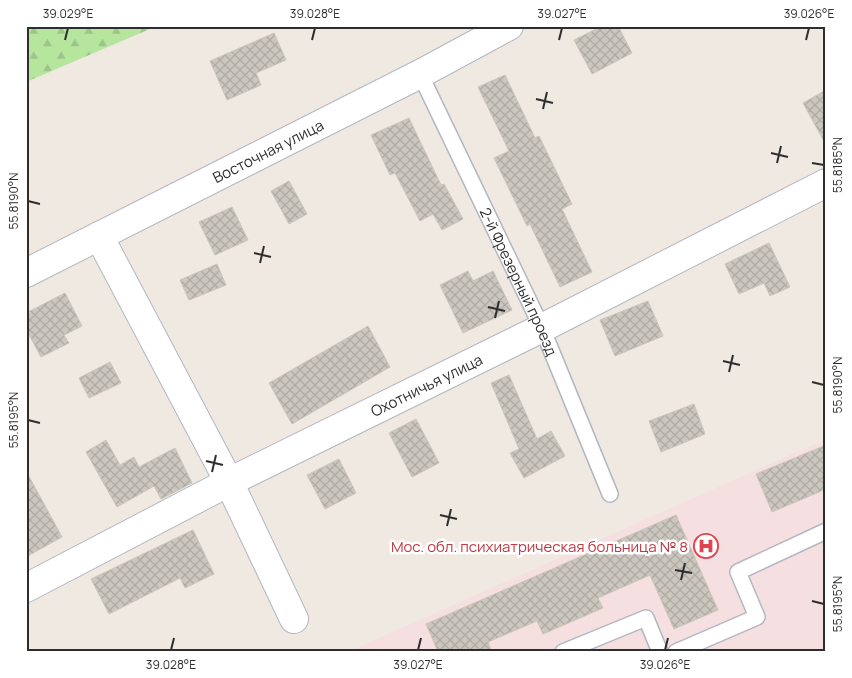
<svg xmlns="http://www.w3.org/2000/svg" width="852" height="678" viewBox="0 0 852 678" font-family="Manrope,sans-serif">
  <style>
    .medical { fill: #f5dfe0 }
    .forest { fill: url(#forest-firs) }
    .building { fill: url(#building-cross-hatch); stroke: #cbc5ba }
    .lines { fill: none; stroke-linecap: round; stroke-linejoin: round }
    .service-casing { stroke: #b4b7c1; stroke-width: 18 }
    .minor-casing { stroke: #b4b7c1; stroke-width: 30 }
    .service { stroke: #fff; stroke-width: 15 }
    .minor { stroke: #fff; stroke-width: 28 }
    .ticks { fill: none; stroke: #2e2e2e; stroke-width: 2 }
    .labels { text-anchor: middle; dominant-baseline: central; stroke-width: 5; stroke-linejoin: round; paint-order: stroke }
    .street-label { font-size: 15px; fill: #2e2e2e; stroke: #fff }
    .health-label { font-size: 15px; fill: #be3a42; stroke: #fff; text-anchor: end }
    .neatline { fill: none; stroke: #2e2e2e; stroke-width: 2 }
    .ticks-label { font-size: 12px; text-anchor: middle; fill: #2e2e2e }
  </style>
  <defs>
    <pattern id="forest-firs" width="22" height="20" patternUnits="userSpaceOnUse" patternTransform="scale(1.25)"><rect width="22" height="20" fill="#b6e59e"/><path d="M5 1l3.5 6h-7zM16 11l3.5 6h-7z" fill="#9dc588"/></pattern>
    <pattern id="building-cross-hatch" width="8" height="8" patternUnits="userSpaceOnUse" patternTransform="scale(1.25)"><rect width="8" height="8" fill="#cbc7bf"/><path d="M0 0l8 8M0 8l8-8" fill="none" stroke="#afaba4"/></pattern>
  </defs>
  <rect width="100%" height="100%" fill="#efe9e1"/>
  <polygon class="medical" points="826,439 826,652 348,652"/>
  <polygon class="forest" points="26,26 157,26 26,82"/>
  <g class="building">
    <polygon points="602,26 618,26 632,53 592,74 574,40"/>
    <polygon points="274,33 286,60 256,73 261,85 227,100 210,61"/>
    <polygon points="505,75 535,138 539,136 572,204 562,209 592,272 560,287 530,224 527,226 494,158 509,151 478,87"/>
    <polygon points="826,90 826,145 803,103"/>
    <polygon points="409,118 441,185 444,184 463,219 442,230 433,214 420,221 395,173 390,175 371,135"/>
    <polygon points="289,181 307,214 289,224 271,191"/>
    <polygon points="232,207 248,240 215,255 199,222"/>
    <polygon points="769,243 790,287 770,296 764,283 739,294 725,264"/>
    <polygon points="217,264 226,285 189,300 180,280"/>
    <polygon points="468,271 473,281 493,271 512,310 463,333 440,285"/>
    <polygon points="65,293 82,326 64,335 69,343 41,357 26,329 26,313"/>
    <polygon points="648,301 663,336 615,356 600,320"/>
    <polygon points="368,326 390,367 292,424 269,383"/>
    <polygon points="110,362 121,383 89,398 79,378"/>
    <polygon points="509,375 537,439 551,431 565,456 524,478 510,453 519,449 491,383"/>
    <polygon points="694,404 705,434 661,452 649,421"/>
    <polygon points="416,419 439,463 412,477 389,433"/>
    <polygon points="106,440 120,465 134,457 139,467 175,448 192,483 161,499 154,486 117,507 86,452"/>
    <polygon points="826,445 826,489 772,512 756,474"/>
    <polygon points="339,459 356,493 325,509 307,475"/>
    <polygon points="26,471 62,537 26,557"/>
    <polygon points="676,515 718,610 674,629 650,575 598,598 603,608 543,634 537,621 488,642 492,652 438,652 426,624"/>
    <polygon points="193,530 214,574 185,588 180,578 109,614 91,579"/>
  </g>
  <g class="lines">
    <defs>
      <g id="service">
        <path id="s1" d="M420,74L542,328L610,494"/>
        <polyline points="563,652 646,618 660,652"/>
        <polyline points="676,652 757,617 738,572 826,531"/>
      </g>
      <g id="minor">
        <polyline points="99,236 229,482 294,619"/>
        <path id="s2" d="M26,273L420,74L509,26"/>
        <path id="s3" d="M26,588L229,482L542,328L826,183"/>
      </g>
    </defs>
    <use href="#service" class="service-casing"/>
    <use href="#minor" class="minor-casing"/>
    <use href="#service" class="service"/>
    <use href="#minor" class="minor"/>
  </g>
  <path class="ticks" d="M65,40L68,28M312,40L315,28M559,40L562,28M806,40L809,28M536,99L553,103M543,109L547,92M771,153L788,157M777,163L781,146M812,163L824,165M28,201L40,204M254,253L271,257M260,263L264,246M488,307L505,311M495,318L499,301M723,361L740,365M729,372L733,355M812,382L824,385M28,420L40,423M206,461L223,465M212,472L216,455M440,515L457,519M447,526L451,509M675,570L692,573M681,580L685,563M812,601L824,604M171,650L174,638M418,650L421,638M665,650L668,638"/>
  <defs>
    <symbol id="hospital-ring" viewBox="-11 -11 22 22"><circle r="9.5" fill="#fff" stroke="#e0444e" stroke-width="1.5"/><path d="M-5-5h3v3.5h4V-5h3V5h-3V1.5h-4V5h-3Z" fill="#e0444e"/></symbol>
  </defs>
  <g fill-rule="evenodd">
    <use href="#hospital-ring" x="692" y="532" width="28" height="28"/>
  </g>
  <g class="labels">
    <g class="street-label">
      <text stroke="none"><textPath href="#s2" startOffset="271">Восточная улица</textPath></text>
      <text stroke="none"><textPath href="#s1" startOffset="230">2-й Фрезерный проезд</textPath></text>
      <text stroke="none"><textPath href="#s3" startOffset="449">Охотничья улица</textPath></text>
    </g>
    <g class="health-label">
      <text x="688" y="546">Мос. обл. психиатрическая больница № 8</text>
    </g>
  </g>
  <rect width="852" height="678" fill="none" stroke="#ffffff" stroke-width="55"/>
  <rect x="28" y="28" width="796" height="622" class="neatline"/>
  <g class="ticks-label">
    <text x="68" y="18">39.029°E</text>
    <text x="315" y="18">39.028°E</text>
    <text x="562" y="18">39.027°E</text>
    <text x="809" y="18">39.026°E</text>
    <text transform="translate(838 165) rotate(-90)" y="4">55.8185°N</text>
    <text transform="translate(14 201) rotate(-90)" y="4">55.8190°N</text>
    <text transform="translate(838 385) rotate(-90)" y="4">55.8190°N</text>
    <text transform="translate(14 420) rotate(-90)" y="4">55.8195°N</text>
    <text transform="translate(838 604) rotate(-90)" y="4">55.8195°N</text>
    <text x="171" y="669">39.028°E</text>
    <text x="418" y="669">39.027°E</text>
    <text x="665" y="669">39.026°E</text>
  </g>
</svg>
